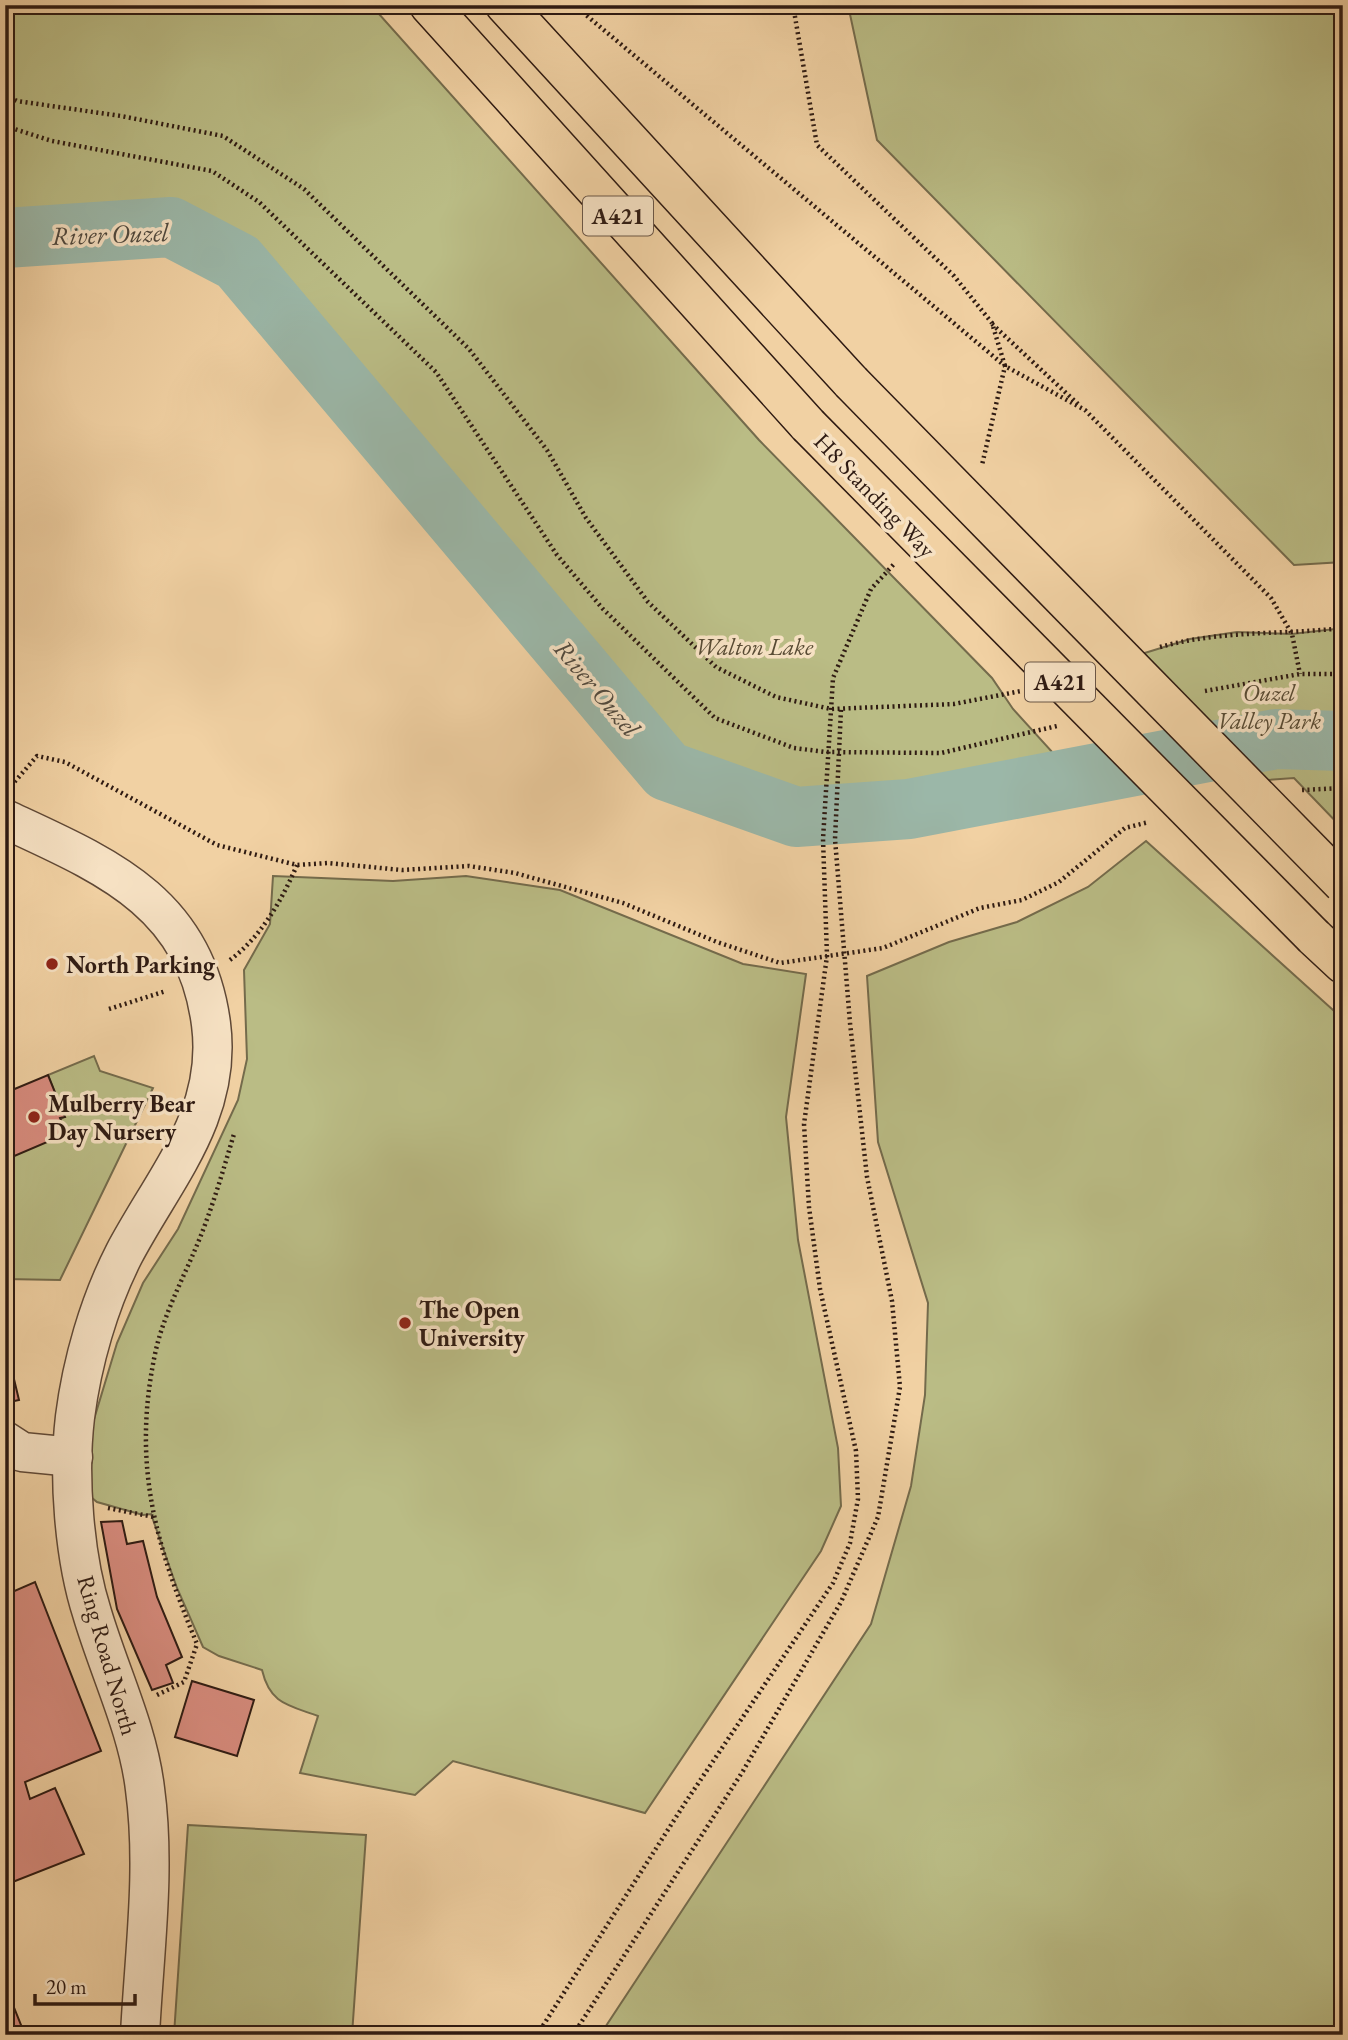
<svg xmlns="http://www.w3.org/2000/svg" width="1348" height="2040" viewBox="0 0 1348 2040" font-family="'EB Garamond',serif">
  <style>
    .green { fill: #babc85; stroke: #746b4c; stroke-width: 2 }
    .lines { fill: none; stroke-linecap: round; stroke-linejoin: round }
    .river { stroke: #9bb7a8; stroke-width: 60 }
    .building { fill: #d98c7f; stroke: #2e1a12; stroke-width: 2 }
    .minor-casing { stroke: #5f4836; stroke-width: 41 }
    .highway-casing { stroke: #2e1a12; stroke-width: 41 }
    .path { stroke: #2e1a12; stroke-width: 4.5; stroke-dasharray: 2 3.5; stroke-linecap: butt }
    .minor { stroke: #f6e1c3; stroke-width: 38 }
    .highway { stroke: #f1d1a3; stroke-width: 38 }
    .highway-bridge-casing { stroke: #2e1a12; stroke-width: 41; stroke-linecap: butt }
    .highway-bridge { stroke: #f1d1a3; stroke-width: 38 }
    .poi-dot { fill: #8f2418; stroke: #f6e1c3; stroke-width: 2.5 }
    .labels { text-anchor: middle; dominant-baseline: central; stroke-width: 7; stroke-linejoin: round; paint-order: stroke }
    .shield { fill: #f6e1c3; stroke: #6a5647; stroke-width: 2 }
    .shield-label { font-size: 23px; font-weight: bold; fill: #2e1a12 }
    .street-label { font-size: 24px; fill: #2e1a12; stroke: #f6e1c3 }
    .park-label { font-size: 24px; font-style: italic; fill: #584b34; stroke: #f6e1c3 }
    .poi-label { font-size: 24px; font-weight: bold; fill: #2e1a12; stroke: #f6e1c3; text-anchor: start }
    .water-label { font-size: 26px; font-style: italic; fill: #4f493f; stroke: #f6e1c3 }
  </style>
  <rect width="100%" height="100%" fill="#f1d1a3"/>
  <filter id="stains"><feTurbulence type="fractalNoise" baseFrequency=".00286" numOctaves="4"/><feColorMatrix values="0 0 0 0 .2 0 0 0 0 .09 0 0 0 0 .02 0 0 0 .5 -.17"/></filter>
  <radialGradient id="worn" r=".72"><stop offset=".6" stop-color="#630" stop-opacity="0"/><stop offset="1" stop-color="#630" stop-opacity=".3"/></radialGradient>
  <g class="green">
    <polygon points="5,5 371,5 759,440 992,678 1013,709 1063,764 909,809 796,817 667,771 238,262 171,227 5,238"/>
    <polygon points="848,5 1343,5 1343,562 1294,565 877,140"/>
    <polygon points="1343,628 1343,829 1294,778 1242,782 1122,660 1190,639 1237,632 1292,634"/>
    <polygon points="1146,841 1343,1019 1343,2035 600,2035 871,1624 911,1486 925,1395 928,1303 878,1142 867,976 949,942 1017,922 1088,887"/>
    <path d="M273,876L393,881L466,876L560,890L743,964L806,974L786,1117L798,1240L838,1448L841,1506L821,1551L645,1813L453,1761L415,1795L300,1773L318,1716C288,1705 270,1704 262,1670L219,1656L203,1647L177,1588L151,1514L143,1515L97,1502L86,1493L92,1426L117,1343L143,1283L178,1229L238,1100L247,1059L244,970L270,924Z"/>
    <polygon points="94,1056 100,1071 153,1088 60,1280 5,1279 5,1160 64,1117 48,1075"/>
    <polygon points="188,1825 366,1835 352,2035 174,2035"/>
  </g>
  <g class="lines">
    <polyline class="river" points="5,238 171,227 238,262 667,771 796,817 909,809 1276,739 1343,741"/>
  </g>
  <g class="building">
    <polygon points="48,1075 65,1117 60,1118 66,1134 5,1160 5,1093"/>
    <polygon points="13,1375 19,1400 5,1403 5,1377"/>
    <polygon points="122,1521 127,1544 143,1541 157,1597 182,1657 166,1665 173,1683 152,1690 117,1609 101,1522"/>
    <polygon points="5,1582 10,1593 35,1582 101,1751 25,1782 30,1799 55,1788 84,1854 5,1885"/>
    <polygon points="192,1681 254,1700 237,1756 175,1737"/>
    <polygon points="5,1985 25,2035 5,2035"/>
  </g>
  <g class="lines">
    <defs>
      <g id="minor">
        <path d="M5,819C104,865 195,901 211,1024C223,1115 164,1178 124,1254C99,1303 82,1362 75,1417C68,1476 74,1557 92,1613C109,1671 138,1729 145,1789C156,1870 144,1954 140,2035"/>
        <polyline points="5,1441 22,1452 73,1457"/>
      </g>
      <g id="highway">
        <polyline points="429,5 808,425"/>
        <polyline points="505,5 851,382"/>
        <polyline points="1314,937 1343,964"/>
      </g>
    </defs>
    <use href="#minor" class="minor-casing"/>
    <use href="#highway" class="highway-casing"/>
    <g class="path">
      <polyline points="574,5 1005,366 982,465"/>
      <polyline points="793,5 817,145 954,276 992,323 1005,366 1085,410 1271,598 1292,634 1300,674"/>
      <polyline points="5,95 17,101 121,116 223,136 304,189 469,349 547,450 586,518 648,602 716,667 776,697 831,709 954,704 1021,691"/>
      <polyline points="5,126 52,141 212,171 259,202 436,372 557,555 603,609 715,718 794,748 826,752 941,753 1057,726"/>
      <polyline points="992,324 1078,404"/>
      <path d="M1160,647C1221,630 1281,635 1343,628"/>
      <polyline points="1205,691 1300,674 1343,674"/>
      <polyline points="11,786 37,756 65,762 217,845 297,865 328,863 402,870 469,866 515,873 623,903 717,942 780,963 883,948 980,908 1022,900 1059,882 1125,828 1149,822"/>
      <polyline points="1302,790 1343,788"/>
      <path d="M230,960C261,937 282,900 297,865"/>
      <polyline points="109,1009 166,991"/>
      <polyline points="108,1508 154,1517"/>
      <path d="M157,1695L184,1682L197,1644C155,1543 132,1464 155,1354C163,1316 182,1281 197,1245C212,1209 223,1171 234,1134"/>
      <polyline points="537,2035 685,1803 833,1583 850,1543 858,1499 856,1451 820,1289 809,1207 804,1124 827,956 823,839 833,678 871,589 895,563"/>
      <polyline points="573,2035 743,1771 841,1602 878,1517 900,1387 892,1301 867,1177 850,1023 835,839 841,709"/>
    </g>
    <use href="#minor" class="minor"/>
    <use href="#highway" class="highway"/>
    <defs>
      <g id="highway-bridge">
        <polyline points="851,382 1343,884"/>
        <polyline points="808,425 1314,937"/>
      </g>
    </defs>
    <use href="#highway-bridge" class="highway-bridge-casing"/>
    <use href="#highway-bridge" class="highway-bridge"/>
  </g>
  <g class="poi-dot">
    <circle cx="52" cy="964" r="7"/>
    <circle cx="34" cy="1117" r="7"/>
    <circle cx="405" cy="1323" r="7"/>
  </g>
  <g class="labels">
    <g class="shield">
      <rect x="583" y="196.5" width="70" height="39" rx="5"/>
      <rect x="1025" y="662.5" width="70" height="39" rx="5"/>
    </g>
    <g class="shield-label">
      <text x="618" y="216">A421</text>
      <text x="1060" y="682">A421</text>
    </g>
    <g class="street-label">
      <text transform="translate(875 495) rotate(46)">H8 Standing Way</text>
      <text transform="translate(108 1655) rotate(74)">Ring Road North</text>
    </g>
    <g class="park-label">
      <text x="754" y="646">Walton Lake</text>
      <text x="1269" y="692">Ouzel<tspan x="1269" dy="28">Valley Park</tspan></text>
    </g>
    <g class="poi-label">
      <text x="66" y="964">North Parking</text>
      <text x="48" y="1103">Mulberry Bear<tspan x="48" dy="28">Day Nursery</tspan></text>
      <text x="419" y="1309">The Open<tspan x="419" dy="28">University</tspan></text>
    </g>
    <g class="water-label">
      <text transform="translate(110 234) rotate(-2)">River Ouzel</text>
      <text transform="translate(597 688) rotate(50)">River Ouzel</text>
    </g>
  </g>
  <rect width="1348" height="2040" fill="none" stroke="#f1d1a3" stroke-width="28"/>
  <rect x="7" y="7" width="1334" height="2026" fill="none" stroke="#2e1a12" stroke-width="3.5"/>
  <rect x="14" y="14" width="1320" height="2012" fill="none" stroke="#2e1a12" stroke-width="2"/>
  <path d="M35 1994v10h100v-10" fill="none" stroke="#2e1a12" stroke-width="3.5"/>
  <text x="46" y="1994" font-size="21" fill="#2e1a12" stroke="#f6e1c3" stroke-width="5" paint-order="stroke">20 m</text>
  <rect width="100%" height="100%" filter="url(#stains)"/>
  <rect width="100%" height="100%" fill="url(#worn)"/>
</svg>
